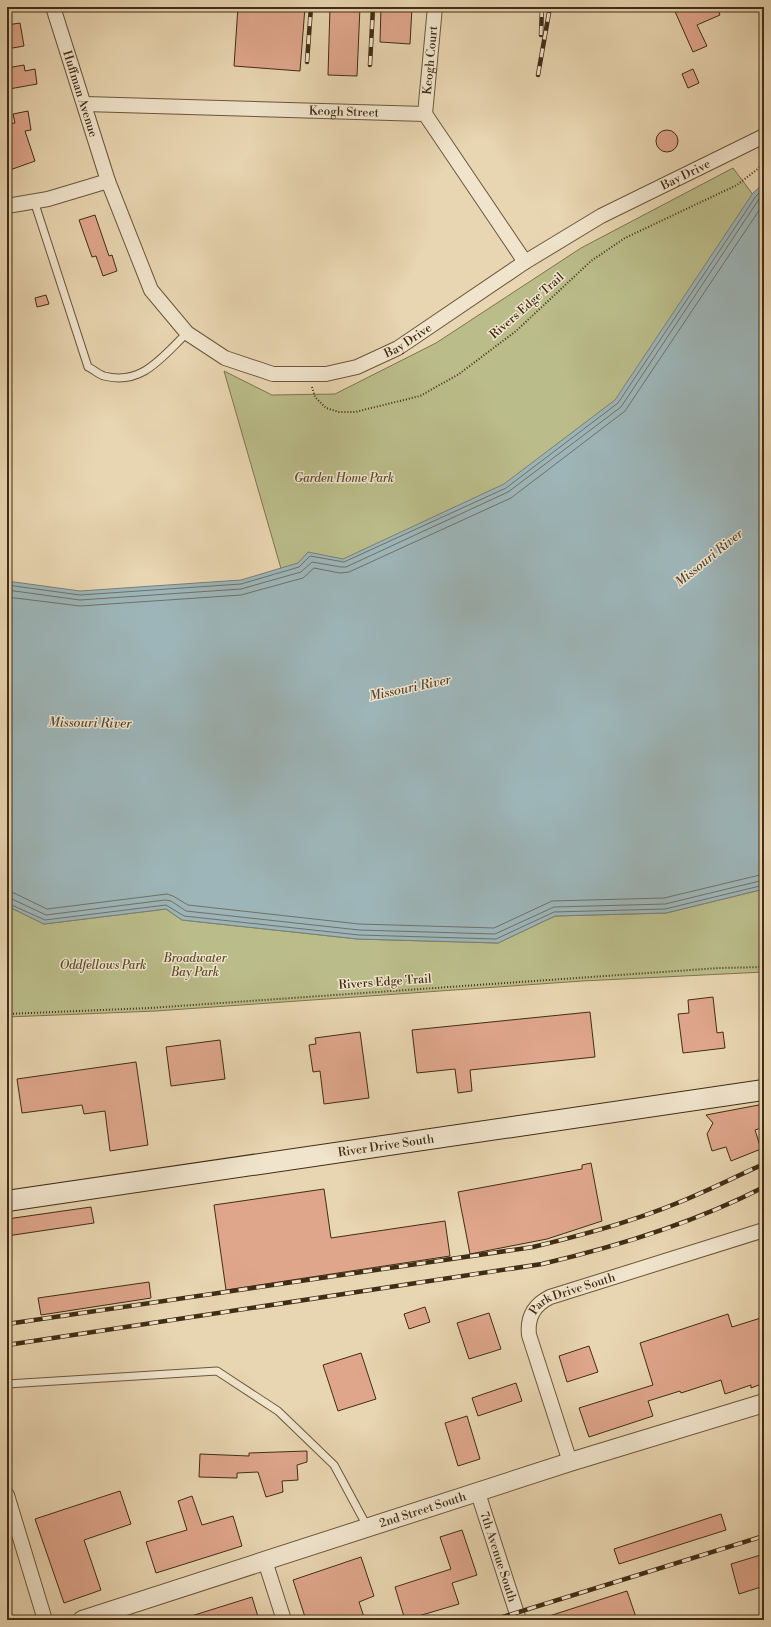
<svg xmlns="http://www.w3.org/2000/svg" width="771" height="1627" viewBox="0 0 771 1627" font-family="'Libre Bodoni',serif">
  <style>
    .green { fill: #babc89; stroke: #7e744e }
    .water { fill: #9db5b8; stroke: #787f76 }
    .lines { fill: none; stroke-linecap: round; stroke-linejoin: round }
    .shore { stroke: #6f7166; stroke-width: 1 }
    .building { fill: #dfa68c; stroke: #412d14 }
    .service-casing { stroke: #6b573b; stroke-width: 9 }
    .minor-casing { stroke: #6b573b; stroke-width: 16 }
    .tertiary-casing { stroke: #6b573b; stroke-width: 20 }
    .secondary-casing { stroke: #412d14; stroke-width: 22 }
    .path { stroke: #412d14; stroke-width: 2; stroke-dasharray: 1 2; stroke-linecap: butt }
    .service { stroke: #f0e4cc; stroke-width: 7 }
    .minor { stroke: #f0e4cc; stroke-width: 14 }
    .tertiary { stroke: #f0e4cc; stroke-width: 18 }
    .secondary { stroke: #f0e4cc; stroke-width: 20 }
    .rail-casing { stroke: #412d14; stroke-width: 4.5 }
    .rail { stroke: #f0e4cc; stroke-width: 3; stroke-dasharray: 9; stroke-linecap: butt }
    .labels { text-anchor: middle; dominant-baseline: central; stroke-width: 3; stroke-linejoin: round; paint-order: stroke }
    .street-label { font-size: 12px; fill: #412d14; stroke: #f0e4cc }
    .park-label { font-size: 12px; font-style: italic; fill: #594a2b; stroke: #f0e4cc }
    .water-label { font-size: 13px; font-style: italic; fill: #534835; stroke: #f0e4cc }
  </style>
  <rect width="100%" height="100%" fill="#e8d5b1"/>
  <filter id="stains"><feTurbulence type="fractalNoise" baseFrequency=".005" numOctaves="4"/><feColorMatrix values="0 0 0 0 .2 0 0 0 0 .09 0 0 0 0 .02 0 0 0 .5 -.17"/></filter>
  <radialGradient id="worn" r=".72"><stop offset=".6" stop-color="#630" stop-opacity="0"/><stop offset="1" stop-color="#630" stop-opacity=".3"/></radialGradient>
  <g class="green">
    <polygon points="733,168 760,204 653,367 565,457 396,551 284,579 224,371 272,395 335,394 436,343 581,248"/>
    <polygon points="764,889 764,972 582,981 156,1011 7,1017 7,906 44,924 166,909 182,920 358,939 498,943 555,916 666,913"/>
  </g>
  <polygon class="water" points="764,183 764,889 666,913 555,916 498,943 358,939 182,920 166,909 44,924 7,906 7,581 80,591 241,580 298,563 308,552 343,559 504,484 615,400 753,193"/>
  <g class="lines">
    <g class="shore">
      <polyline points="7,585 80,595 241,584 299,567 310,556 344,562 506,488 618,403 756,196 764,188"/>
      <polyline points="7,590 80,600 241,589 301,572 312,562 341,567 346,567 508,492 621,407 759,199 764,195"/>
      <polyline points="7,597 80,606 241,595 303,578 314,568 340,573 349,572 511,498 625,411 764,203"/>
      <polyline points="7,892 14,893 47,909 167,894 173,896 188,905 359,924 494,928 552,901 664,898 764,874"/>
      <polyline points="7,898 12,899 46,915 165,900 171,901 186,911 359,930 495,934 554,907 665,904 764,880"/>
      <polyline points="7,903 45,920 166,905 184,916 359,935 496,939 554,912 665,909 764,885"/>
    </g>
  </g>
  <g class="building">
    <polygon points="238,7 305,7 300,71 234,66"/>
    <polygon points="330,7 360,7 357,76 328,75"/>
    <polygon points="381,7 412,7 410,44 380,42"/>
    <polygon points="673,7 717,7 720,15 697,25 707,46 693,52"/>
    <polygon points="20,23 24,46 7,49 7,25"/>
    <polygon points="24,65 25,71 35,69 37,84 9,89 7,68"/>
    <polygon points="693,69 699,83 688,88 682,74"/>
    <polygon points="28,111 31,130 25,131 35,161 7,171 7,124 15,123 13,114"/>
    <circle cx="667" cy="141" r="11"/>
    <polygon points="95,215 109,256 112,255 117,271 103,276 96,256 92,257 79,220"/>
    <polygon points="46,295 49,304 37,307 35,298"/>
    <polygon points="713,997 717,1033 723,1032 725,1048 683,1053 678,1014 689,1013 688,1000"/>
    <polygon points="590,1012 595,1057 470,1070 472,1091 458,1093 455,1069 417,1073 412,1030"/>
    <polygon points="360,1032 369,1098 324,1104 320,1071 313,1072 309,1045 316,1044 315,1038"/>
    <polygon points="220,1040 225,1079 171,1086 166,1047"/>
    <polygon points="136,1062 148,1145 110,1151 105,1111 84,1114 82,1105 22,1113 17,1079"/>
    <polygon points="764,1104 764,1127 755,1130 761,1149 731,1161 726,1147 712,1151 707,1134 713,1123 706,1115"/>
    <polygon points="591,1163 602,1221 547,1239 470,1254 458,1192 582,1169 582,1165"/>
    <polygon points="324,1189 331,1238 445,1221 450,1256 226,1290 214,1205"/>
    <polygon points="91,1207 94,1223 7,1236 7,1219"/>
    <polygon points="149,1282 151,1298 41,1315 38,1298"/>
    <polygon points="425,1307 430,1322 409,1329 404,1314"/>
    <polygon points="489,1313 501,1349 469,1359 457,1323"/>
    <polygon points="728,1314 732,1327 764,1317 764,1383 751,1388 751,1385 725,1394 721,1380 681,1393 680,1391 648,1401 653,1416 589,1437 579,1408 653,1385 640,1343"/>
    <polygon points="589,1346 598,1372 567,1382 559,1356"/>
    <polygon points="361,1353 376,1399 338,1411 323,1365"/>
    <polygon points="516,1383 522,1401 478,1416 472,1398"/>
    <polygon points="467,1416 480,1459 458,1466 445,1423"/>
    <polygon points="307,1451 307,1462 297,1465 298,1480 282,1481 283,1492 266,1497 258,1472 237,1473 237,1478 199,1477 200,1454 249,1456 249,1453"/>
    <polygon points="120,1491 131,1524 84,1540 101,1590 64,1603 35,1519"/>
    <polygon points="192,1496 202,1525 233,1516 242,1546 156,1573 146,1542 187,1530 178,1501"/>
    <polygon points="721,1514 726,1530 619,1564 614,1549"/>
    <polygon points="462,1530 477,1575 452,1583 459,1604 405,1620 395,1587 451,1569 440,1537"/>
    <polygon points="764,1554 764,1586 739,1594 731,1564"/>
    <polygon points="361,1557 374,1596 359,1602 365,1620 306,1620 293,1580"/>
    <polygon points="627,1591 637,1620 544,1620 543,1618"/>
    <polygon points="252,1597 259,1620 186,1620 185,1618"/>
  </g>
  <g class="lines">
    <defs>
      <g id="service">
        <path d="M34,201L88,367C93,369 98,374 104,376C142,386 162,357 187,333"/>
        <polyline points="7,1384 217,1371 278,1411 334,1465 368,1528"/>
      </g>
      <g id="minor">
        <path id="s1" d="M53,7L108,181L151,290L187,333L225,358L273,374H326L357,367L398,348L525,262L601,216L764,136"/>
        <path id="s2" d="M85,104L425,114L525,262"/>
        <path id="s3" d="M425,114L435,7"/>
        <polyline points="7,206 48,199 108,181"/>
        <path id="s4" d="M570,1462L529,1335C527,1317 534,1305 550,1297L764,1230"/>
        <path id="s5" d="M478,1493L519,1620"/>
        <polyline points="7,1495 45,1620"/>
        <polyline points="265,1561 284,1620"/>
      </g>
      <g id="tertiary">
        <path id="s6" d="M82,1620L570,1462L764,1403"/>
      </g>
      <g id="secondary">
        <path id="s7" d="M7,1201L764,1090"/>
      </g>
    </defs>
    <use href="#service" class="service-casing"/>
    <use href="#minor" class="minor-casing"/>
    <use href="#tertiary" class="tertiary-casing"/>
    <use href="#secondary" class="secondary-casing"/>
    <g class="path">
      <polyline points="312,387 315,397 326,408 339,412 355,412 420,396 459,374 516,331 591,261 625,238 737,185 764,164"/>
      <polyline points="7,1014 150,1008 719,968 764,967"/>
    </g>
    <use href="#service" class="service"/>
    <use href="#minor" class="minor"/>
    <use href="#tertiary" class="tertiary"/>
    <use href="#secondary" class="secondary"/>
    <defs>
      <g id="rail">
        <polyline points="541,35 542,7"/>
        <polyline points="307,62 311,7"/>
        <polyline points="370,65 373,7"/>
        <polyline points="538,75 550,7"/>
        <path d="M7,1324L533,1247C591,1233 649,1217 703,1192C724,1183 743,1173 764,1164"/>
        <path d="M7,1345L542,1264C619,1246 694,1223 764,1187"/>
        <polyline points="493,1620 764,1536"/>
      </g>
    </defs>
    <use href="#rail" class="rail-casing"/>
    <use href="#rail" class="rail"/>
  </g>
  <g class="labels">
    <g class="street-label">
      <text stroke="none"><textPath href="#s3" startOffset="54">Keogh Court</textPath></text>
      <text stroke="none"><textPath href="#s1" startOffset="91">Huffman Avenue</textPath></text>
      <text stroke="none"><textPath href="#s2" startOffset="259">Keogh Street</textPath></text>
      <text stroke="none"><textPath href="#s1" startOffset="918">Bay Drive</textPath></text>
      <text transform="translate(527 306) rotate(-41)">Rivers Edge Trail</text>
      <text stroke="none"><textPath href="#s1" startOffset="594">Bay Drive</textPath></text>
      <text transform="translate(385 982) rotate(-4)">Rivers Edge Trail</text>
      <text stroke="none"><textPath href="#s7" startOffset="383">River Drive South</textPath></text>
      <text stroke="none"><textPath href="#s4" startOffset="202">Park Drive South</textPath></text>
      <text stroke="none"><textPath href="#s6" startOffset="358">2nd Street South</textPath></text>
      <text stroke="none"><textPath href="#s5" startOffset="67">7th Avenue South</textPath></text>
    </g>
    <g class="park-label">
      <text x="344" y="478">Garden Home Park</text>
      <text x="195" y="958">Broadwater<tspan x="195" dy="14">Bay Park</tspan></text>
      <text x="103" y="965">Oddfellows Park</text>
    </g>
    <g class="water-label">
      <text transform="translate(709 558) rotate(-39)">Missouri River</text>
      <text transform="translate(410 688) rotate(-12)">Missouri River</text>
      <text transform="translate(90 723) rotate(1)">Missouri River</text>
    </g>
  </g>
  <rect width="771" height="1627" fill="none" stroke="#e8d5b1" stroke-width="24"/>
  <rect x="8" y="8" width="755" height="1611" fill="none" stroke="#412d14" stroke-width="2"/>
  <rect x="12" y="12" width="747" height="1603" fill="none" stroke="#412d14"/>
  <rect width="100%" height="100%" filter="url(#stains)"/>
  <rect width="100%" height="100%" fill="url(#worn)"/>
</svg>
